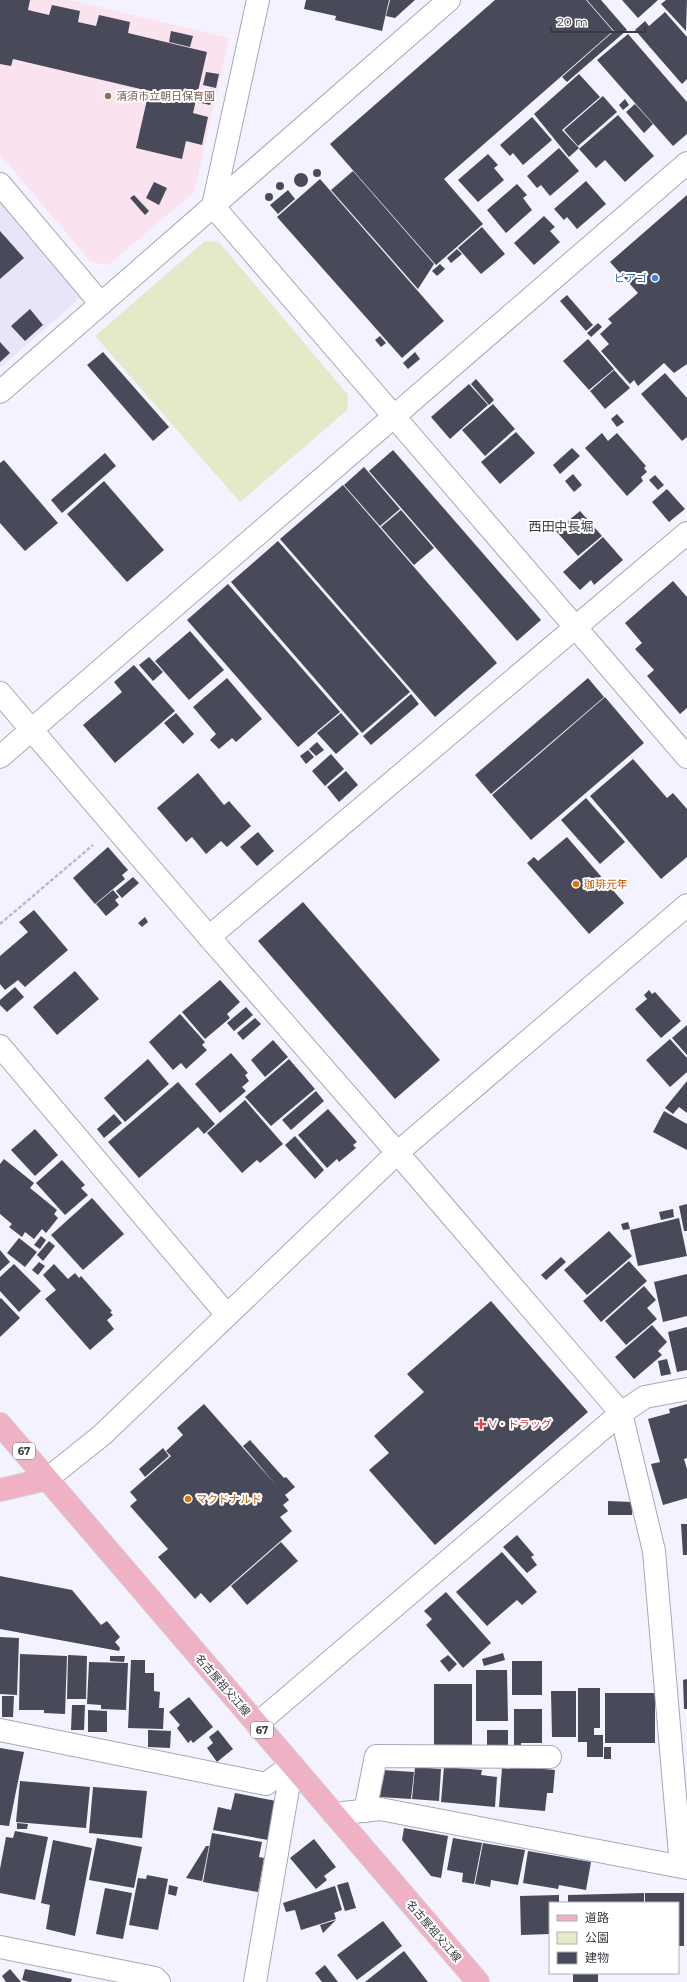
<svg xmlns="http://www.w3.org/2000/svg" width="687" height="1982" viewBox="0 0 687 1982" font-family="Montserrat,'Noto Sans JP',sans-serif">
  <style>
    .built { fill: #e8e5fb }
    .education { fill: #fae2ee }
    .green { fill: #e2eac7 }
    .building { fill: #484959 }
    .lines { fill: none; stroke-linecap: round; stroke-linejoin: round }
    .minor-casing { stroke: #a9a7ba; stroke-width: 24 }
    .major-casing { stroke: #d4d3d5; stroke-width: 24 }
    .path { stroke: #bbbac5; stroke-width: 2.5; stroke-dasharray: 4 2; stroke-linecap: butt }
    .minor { stroke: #fff; stroke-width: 22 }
    .major { stroke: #eeb2c4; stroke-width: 22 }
    .education-dot { fill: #8d6e63; stroke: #fff; stroke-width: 1.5 }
    .shop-dot { fill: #3f7fe0; stroke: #fff; stroke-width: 1.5 }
    .food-dot { fill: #e8710a; stroke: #fff; stroke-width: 1.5 }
    .health-dot { fill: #e0444e; stroke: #fff; stroke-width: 1.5 }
    .labels { text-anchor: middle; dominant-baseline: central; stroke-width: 4; stroke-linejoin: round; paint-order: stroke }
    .shield { fill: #fff; stroke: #75747a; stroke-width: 1 }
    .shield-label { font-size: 10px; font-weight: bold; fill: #3a3941 }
    .education-label { font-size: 11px; fill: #785e54; stroke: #fff; text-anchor: start }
    .shop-label { font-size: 11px; fill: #366cbe; stroke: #fff; text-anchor: end }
    .food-label { font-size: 11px; fill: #c56008; stroke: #fff; text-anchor: start }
    .health-label { font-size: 11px; fill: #be3a42; stroke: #fff; text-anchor: start }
    .street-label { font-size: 11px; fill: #3a3941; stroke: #fff }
    .quarter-label { font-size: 13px; fill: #3a3941; stroke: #fff }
  </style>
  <rect width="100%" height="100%" fill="#f3f2fe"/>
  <polygon class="built" points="0,203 81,297 0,368"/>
  <polygon class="education" points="0,0 69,0 229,38 194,192 108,265 91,262 0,154"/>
  <polygon class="green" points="205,241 219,242 348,395 347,410 240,502 95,336"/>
  <g class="building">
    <polygon points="0,0 30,0 28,10 49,15 52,5 80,11 78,22 96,26 99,15 130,22 128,33 207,52 193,113 208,117 202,145 186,141 182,159 136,148 149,91 13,59 11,66 0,64"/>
    <polygon points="306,0 389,0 382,31 335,20 336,16 304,9"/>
    <polygon points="390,0 415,0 395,18 386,16"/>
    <polygon points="495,0 586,0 613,31 444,179 483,224 436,265 330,144"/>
    <polygon points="587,0 601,0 627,30 567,82 562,77 614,31"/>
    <polygon points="622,0 658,0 638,18"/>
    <polygon points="666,0 687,0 686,31 661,4"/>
    <polygon points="665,12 687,37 687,79 682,84 635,30 645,21 649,26"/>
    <polygon points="171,31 193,36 190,47 169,42"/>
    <polygon points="628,34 687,102 687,134 673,146 597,60"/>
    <polygon points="206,72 219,74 216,88 203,85"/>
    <polygon points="579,74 600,97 562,130 579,148 569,157 534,114"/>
    <polygon points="200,90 213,93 210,105 197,102"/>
    <polygon points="603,96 617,112 578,146 564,130"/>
    <polygon points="625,99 629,105 623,110 619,105"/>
    <polygon points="635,104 653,124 644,133 626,112"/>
    <polygon points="618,115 654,156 625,182 605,160 596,168 579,149"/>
    <polygon points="532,117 552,140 523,165 513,153 510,156 500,145"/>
    <polygon points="559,148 579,171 550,196 541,185 537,188 527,176"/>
    <polygon points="488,154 498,165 494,168 504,180 478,202 458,180"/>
    <circle cx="317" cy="173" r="4"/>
    <polygon points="353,171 434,264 418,289 331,190"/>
    <circle cx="301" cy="180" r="7"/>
    <polygon points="320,179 444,321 402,358 277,217"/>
    <polygon points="586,181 606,204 577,229 567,217 564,220 554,209"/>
    <circle cx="280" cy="186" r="4"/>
    <polygon points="154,182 167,188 159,205 146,198"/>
    <polygon points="517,184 527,195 523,198 532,210 506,233 487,210"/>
    <polygon points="288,190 295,199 278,214 270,205"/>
    <circle cx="269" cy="197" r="4"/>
    <polygon points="134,195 149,211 145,215 130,198"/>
    <polygon points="687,195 687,364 674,373 664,363 638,386 634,380 630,384 601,351 609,344 600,334 612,323 608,319 638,293 610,262"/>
    <polygon points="544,216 555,227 550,231 560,242 534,265 514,243"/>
    <polygon points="482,227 505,254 481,274 458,248"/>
    <polygon points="0,231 24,258 0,279"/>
    <polygon points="457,249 462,254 451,263 447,258"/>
    <polygon points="440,264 445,269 437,276 432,271"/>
    <polygon points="567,295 593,325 586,331 560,301"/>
    <polygon points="30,309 43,325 25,341 11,326"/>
    <polygon points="598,323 602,327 591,337 587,333"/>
    <polygon points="380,336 386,343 381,347 375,340"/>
    <polygon points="588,339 614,369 589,390 563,361"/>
    <polygon points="0,342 10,353 0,362"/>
    <polygon points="103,352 169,427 153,441 87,365"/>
    <polygon points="415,352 420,359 408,369 403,363"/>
    <polygon points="614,370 630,388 605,409 590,391"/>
    <polygon points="665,373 687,398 687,437 682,441 641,394"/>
    <polygon points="476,379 494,400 489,405 471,384"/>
    <polygon points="469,384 488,405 450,439 431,417"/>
    <polygon points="493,404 515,429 485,456 462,430"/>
    <polygon points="617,414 624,422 617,427 611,419"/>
    <polygon points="516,432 535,453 500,484 481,462"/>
    <polygon points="602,433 608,441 617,433 646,466 644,468 647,472 641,477 643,481 627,496 585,448"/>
    <polygon points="572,448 580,456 560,474 553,465"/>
    <polygon points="393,450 541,620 517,641 369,471"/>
    <polygon points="105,453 116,466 62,513 51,500"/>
    <polygon points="4,460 58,523 25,551 0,523 0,463"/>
    <polygon points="364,467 400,509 380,526 344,485"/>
    <polygon points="573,474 582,485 574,492 565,481"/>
    <polygon points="655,475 664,485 658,490 649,480"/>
    <polygon points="104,481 164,550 127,582 67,514"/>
    <polygon points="343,485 497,663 435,717 280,539"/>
    <polygon points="667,489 685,509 669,522 652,502"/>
    <polygon points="401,510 434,548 414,565 381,527"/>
    <polygon points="580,511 602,536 578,556 556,531"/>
    <polygon points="603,537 623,560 594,585 591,580 580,590 563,572"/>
    <polygon points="278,541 410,692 362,733 231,582"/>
    <polygon points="673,581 687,597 687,708 680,714 647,676 654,670 635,649 642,643 625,623"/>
    <polygon points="228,584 340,712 298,747 187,620"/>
    <polygon points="190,631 224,670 189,700 155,661"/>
    <polygon points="149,657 163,672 153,681 139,665"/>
    <polygon points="134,665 175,711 115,763 83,725 122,692 114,682"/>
    <polygon points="227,678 262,719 236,742 232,738 219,749 210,740 216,734 193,707"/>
    <polygon points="588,678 604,697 491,794 475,775"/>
    <polygon points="411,694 419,704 371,745 363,736"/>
    <polygon points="605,697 644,743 531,840 492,795"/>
    <polygon points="176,713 194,734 183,744 164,723"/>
    <polygon points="341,713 359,734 336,754 317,733"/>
    <polygon points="317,742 324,750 316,756 309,749"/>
    <polygon points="308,750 314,757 306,764 300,756"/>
    <polygon points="331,754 344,769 325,786 312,771"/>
    <polygon points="633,759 667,798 673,793 687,809 687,857 661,879 590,796"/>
    <polygon points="346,771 358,785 339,802 327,787"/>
    <polygon points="198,773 224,805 229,801 251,826 227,847 221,841 206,854 192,837 186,842 157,808"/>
    <polygon points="586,798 625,842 600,864 561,820"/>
    <polygon points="258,832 274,851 257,866 240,847"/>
    <polygon points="567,837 624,903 589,934 527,863 534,857 538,861"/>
    <polygon points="108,847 128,870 122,875 125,879 95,904 73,878"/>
    <polygon points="133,877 139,883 122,898 116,891"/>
    <polygon points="113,890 119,897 115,900 119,905 106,916 96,904"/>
    <polygon points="303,902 440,1060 395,1099 258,941"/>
    <polygon points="34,910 68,950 25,987 18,980 5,990 0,984 0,956 28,932 19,922"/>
    <polygon points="145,917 148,922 142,927 138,923"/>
    <polygon points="75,971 99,999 57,1035 33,1007"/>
    <polygon points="220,980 240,1002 227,1014 230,1018 205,1039 182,1012"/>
    <polygon points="15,987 24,997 7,1012 0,1005 0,1000"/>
    <polygon points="649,990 652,994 655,992 681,1021 661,1038 635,1009 647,999 644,995"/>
    <polygon points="246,1007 253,1015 234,1031 227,1023"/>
    <polygon points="180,1014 205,1042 202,1045 207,1050 186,1069 181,1063 173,1070 149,1042"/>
    <polygon points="255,1018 261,1024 243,1040 237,1033"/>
    <polygon points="687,1025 687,1055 672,1038"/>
    <polygon points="670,1039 687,1058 687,1072 670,1087 646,1060"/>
    <polygon points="273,1040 288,1057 265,1077 251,1060"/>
    <polygon points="231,1053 248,1073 245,1075 249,1081 242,1087 246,1091 220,1113 195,1084"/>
    <polygon points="148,1059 169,1084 125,1122 104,1098"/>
    <polygon points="289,1059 315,1089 271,1126 245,1097"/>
    <polygon points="687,1081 687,1113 679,1107 673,1114 665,1108"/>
    <polygon points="178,1082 215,1124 204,1134 198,1127 139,1178 108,1142"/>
    <polygon points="316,1091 324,1101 291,1130 282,1120"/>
    <polygon points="245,1100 283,1144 260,1163 257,1160 242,1173 207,1133"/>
    <polygon points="328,1109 357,1142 353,1145 356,1148 339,1162 337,1159 327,1168 298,1135"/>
    <polygon points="664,1111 687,1124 687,1150 653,1132"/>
    <polygon points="114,1114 122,1123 104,1138 97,1129"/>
    <polygon points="35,1129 58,1155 35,1176 11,1150"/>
    <polygon points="295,1136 324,1170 315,1179 285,1145"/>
    <polygon points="4,1159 34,1183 30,1188 57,1210 54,1214 58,1218 46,1233 42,1229 34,1239 25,1232 22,1237 9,1227 12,1224 0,1214 0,1164"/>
    <polygon points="62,1160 85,1185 81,1188 88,1195 65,1215 36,1183"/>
    <polygon points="92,1198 124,1234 83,1270 51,1235"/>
    <polygon points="687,1204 687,1231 684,1231 679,1206"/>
    <polygon points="673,1209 674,1217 661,1220 659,1212"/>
    <polygon points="679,1218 687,1256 638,1266 630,1230"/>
    <polygon points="628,1222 630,1229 623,1230 621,1224"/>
    <polygon points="609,1231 632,1256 587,1295 564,1270"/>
    <polygon points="41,1236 46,1240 40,1249 34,1245"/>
    <polygon points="19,1238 37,1252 25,1267 7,1253"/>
    <polygon points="49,1241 55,1246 43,1261 37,1255"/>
    <polygon points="0,1250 10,1262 0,1271"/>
    <polygon points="561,1257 566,1262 546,1280 541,1275"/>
    <polygon points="629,1261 647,1281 601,1322 583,1301"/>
    <polygon points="39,1262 45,1266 38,1275 32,1270"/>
    <polygon points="14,1264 41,1291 19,1312 0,1291 0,1277"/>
    <polygon points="54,1264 68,1279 75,1273 79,1278 81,1276 112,1311 110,1312 113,1315 107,1320 114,1329 90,1350 45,1299 56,1290 43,1275"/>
    <polygon points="687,1274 687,1316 663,1322 654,1282"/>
    <polygon points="644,1286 656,1300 647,1308 657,1319 626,1345 605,1321"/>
    <polygon points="1,1298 20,1318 0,1337 0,1299"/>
    <polygon points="491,1301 588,1412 435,1545 369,1470 389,1453 374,1436 424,1392 407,1374"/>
    <polygon points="652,1325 667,1342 658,1351 662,1355 634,1379 615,1357"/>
    <polygon points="687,1327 687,1370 677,1372 668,1332"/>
    <polygon points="667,1359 671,1374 661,1376 658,1361"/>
    <polygon points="204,1404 276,1485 243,1446 250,1440 284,1478 286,1477 295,1487 285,1495 289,1500 283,1505 288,1511 280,1517 292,1531 210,1603 201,1593 195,1599 158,1557 168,1549 130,1506 137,1500 130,1492 171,1456 166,1451 183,1435 177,1428"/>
    <polygon points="687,1404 687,1458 684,1459 687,1469 687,1498 663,1505 651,1464 660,1462 648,1419 670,1413 669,1409"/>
    <polygon points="163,1448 169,1456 145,1477 139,1469"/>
    <polygon points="608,1501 632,1502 632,1515 608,1515"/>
    <polygon points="681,1524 687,1524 687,1555 683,1555"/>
    <polygon points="517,1535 534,1555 531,1557 537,1565 527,1573 503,1547"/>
    <polygon points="281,1542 298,1561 247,1605 231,1586"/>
    <polygon points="502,1552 537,1592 522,1605 517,1600 487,1626 456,1592"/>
    <polygon points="0,1576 72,1590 101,1625 107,1621 120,1637 115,1642 120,1648 119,1651 0,1629"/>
    <polygon points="446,1592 491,1643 463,1668 426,1625 432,1619 424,1611"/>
    <polygon points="0,1637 19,1638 17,1695 0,1694"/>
    <polygon points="503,1653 505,1660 484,1666 482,1659"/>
    <polygon points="20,1654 67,1656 65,1714 44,1713 44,1710 19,1710"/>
    <polygon points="68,1655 87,1656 86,1699 67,1699"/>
    <polygon points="448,1655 457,1664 449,1672 440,1661"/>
    <polygon points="110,1656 125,1656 124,1662 110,1661"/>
    <polygon points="131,1660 145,1660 145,1673 154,1673 154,1691 160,1692 159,1708 164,1708 163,1729 128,1728"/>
    <rect x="512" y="1661" width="30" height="34"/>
    <polygon points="89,1662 128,1663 126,1710 101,1709 101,1705 87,1704"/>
    <polygon points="476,1670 507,1670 508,1721 476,1721"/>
    <polygon points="687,1679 687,1709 684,1709 683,1680"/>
    <rect x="434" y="1684" width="38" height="63"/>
    <polygon points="578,1688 600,1688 600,1728 594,1728 594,1735 603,1735 603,1757 587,1757 587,1742 578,1742"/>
    <polygon points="551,1691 576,1691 576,1737 552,1737"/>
    <rect x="605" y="1693" width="50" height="50"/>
    <polygon points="2,1696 14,1696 13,1717 2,1717"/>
    <polygon points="189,1697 213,1727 193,1743 191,1740 188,1743 177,1728 180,1725 169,1712"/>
    <polygon points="72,1705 85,1705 84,1730 71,1730"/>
    <polygon points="514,1709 542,1709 542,1743 521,1743 521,1748 514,1748"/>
    <polygon points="88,1710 107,1711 107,1732 88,1732"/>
    <polygon points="148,1730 171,1731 170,1748 148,1747"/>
    <polygon points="218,1730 233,1749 217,1762 207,1748 213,1743 209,1737"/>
    <rect x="487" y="1730" width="21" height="18"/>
    <rect x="604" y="1747" width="7" height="12"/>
    <polygon points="0,1748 24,1752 9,1826 0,1825"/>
    <polygon points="510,1766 555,1770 553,1793 547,1793 545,1811 499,1807 502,1768 510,1769"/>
    <polygon points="415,1767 441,1769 439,1801 412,1799"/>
    <polygon points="444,1767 482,1770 481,1775 497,1777 495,1807 441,1802"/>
    <polygon points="383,1770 414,1772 411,1799 380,1797"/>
    <polygon points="20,1781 90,1787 86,1828 16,1822"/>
    <polygon points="93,1787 147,1791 142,1838 89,1833"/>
    <polygon points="235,1793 276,1801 268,1840 213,1830 218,1807 231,1810"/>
    <polygon points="17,1823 28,1824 27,1829 17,1829"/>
    <polygon points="404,1828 448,1836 441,1878 431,1876 402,1840"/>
    <polygon points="15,1831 48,1837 35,1900 0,1893 0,1869 6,1837 13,1838"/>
    <polygon points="212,1833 262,1842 259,1857 264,1858 258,1892 203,1882"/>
    <polygon points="97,1838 142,1847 134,1888 89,1880"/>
    <polygon points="453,1838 482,1843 474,1884 462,1882 463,1873 447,1870"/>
    <polygon points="314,1839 336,1867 324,1876 327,1880 316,1889 290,1858"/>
    <polygon points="53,1840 92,1848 75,1936 46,1929 50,1905 41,1903"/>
    <polygon points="483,1843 525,1850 518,1885 491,1880 490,1887 475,1884"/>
    <polygon points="206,1846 209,1846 202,1881 186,1878"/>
    <polygon points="528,1851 591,1862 586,1890 559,1885 558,1889 523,1883"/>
    <polygon points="147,1875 168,1879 158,1930 129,1925 138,1878 146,1879"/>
    <polygon points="348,1882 356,1908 345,1911 337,1885"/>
    <polygon points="169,1885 178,1887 176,1896 168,1894"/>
    <polygon points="335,1886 342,1910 334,1913 336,1919 301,1930 295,1910 286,1912 283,1903"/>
    <polygon points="105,1888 132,1893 123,1939 96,1934"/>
    <polygon points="644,1893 644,1903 568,1903 568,1895"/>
    <polygon points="645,1893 684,1893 684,1946 678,1946 678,1903 645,1903"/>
    <polygon points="559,1895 559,1903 550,1903 550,1934 521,1935 520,1896"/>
    <polygon points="336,1920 323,1933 320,1925"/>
    <polygon points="383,1921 402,1946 357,1980 337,1955"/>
    <polygon points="404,1951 428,1982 365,1982"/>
    <polygon points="325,1965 338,1982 322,1982 315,1973"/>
    <polygon points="10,1969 21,1982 6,1982 2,1976"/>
    <polygon points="25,1969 72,1979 71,1982 29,1982 22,1980"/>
    <rect x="573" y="1973" width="25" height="9"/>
  </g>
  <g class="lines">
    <defs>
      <g id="minor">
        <polyline points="0,184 101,304"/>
        <polyline points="213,206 687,757"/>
        <polyline points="213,206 258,0"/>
        <polyline points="0,392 449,0"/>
        <polyline points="0,693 209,937 414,1172 621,1413 654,1551 681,1866"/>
        <polyline points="0,757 687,163"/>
        <polyline points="209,937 687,533"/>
        <polyline points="0,1046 227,1315"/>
        <polyline points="47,1479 102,1435 397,1153 687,905"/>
        <polyline points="257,1724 621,1413 645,1397 687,1389"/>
        <polyline points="0,1730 266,1784 292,1765"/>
        <polyline points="365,1811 376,1756 550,1757"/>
        <polyline points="334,1814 380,1809 687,1868"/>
        <polyline points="0,1947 155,1978 159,1982"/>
        <polyline points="255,1982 292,1765"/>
      </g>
      <g id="major">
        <polyline points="0,1424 478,1982"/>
        <polyline points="0,1490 47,1479"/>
      </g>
    </defs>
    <use href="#minor" class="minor-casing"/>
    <use href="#major" class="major-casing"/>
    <polyline class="path" points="0,924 93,845"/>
    <use href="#minor" class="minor"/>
    <use href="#major" class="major"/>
  </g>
  <circle class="education-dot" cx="108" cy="96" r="4"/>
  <circle class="shop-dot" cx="655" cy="278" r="4"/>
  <g class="food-dot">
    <circle cx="576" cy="884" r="4"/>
    <circle cx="188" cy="1499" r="4"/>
  </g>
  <path class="health-dot" d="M479 1418h4v4h4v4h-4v4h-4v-4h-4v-4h4z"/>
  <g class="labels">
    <g class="shield">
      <rect x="13" y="1443" width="22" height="16" rx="3"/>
      <rect x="251" y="1722" width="22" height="16" rx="3"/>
    </g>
    <g class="shield-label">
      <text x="24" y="1451">67</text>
      <text x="262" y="1730">67</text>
    </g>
    <g class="education-label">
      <text x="116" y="96">清須市立朝日保育園</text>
    </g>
    <g class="shop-label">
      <text x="647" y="278">ピアゴ</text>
    </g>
    <g class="food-label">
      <text x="584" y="884">珈琲元年</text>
      <text x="196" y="1499">マクドナルド</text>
    </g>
    <g class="health-label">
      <text x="489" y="1424">V・ドラッグ</text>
    </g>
    <g class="street-label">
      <text transform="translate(223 1685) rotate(49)">名古屋祖父江線</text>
      <text transform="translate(434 1931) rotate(49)">名古屋祖父江線</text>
    </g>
    <g class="quarter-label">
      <text x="561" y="526">西田中長堀</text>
    </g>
  </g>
  <rect x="549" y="1902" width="130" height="72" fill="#ffffff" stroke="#b0b0b3"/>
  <rect x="557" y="1915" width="20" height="6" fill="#eeb2c4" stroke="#b0b0b3"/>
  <text x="585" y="1922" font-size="12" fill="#3a3941">道路</text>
  <rect x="557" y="1932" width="20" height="12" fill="#e2eac7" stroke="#b0b0b3"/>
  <text x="585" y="1942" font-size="12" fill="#3a3941">公園</text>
  <rect x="557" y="1952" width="20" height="12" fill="#484959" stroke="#b0b0b3"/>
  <text x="585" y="1962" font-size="12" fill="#3a3941">建物</text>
  <path d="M551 26v6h94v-6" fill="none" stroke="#3a3941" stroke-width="2"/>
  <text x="557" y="26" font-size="12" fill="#3a3941" stroke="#ffffff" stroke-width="3" paint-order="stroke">20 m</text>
</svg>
